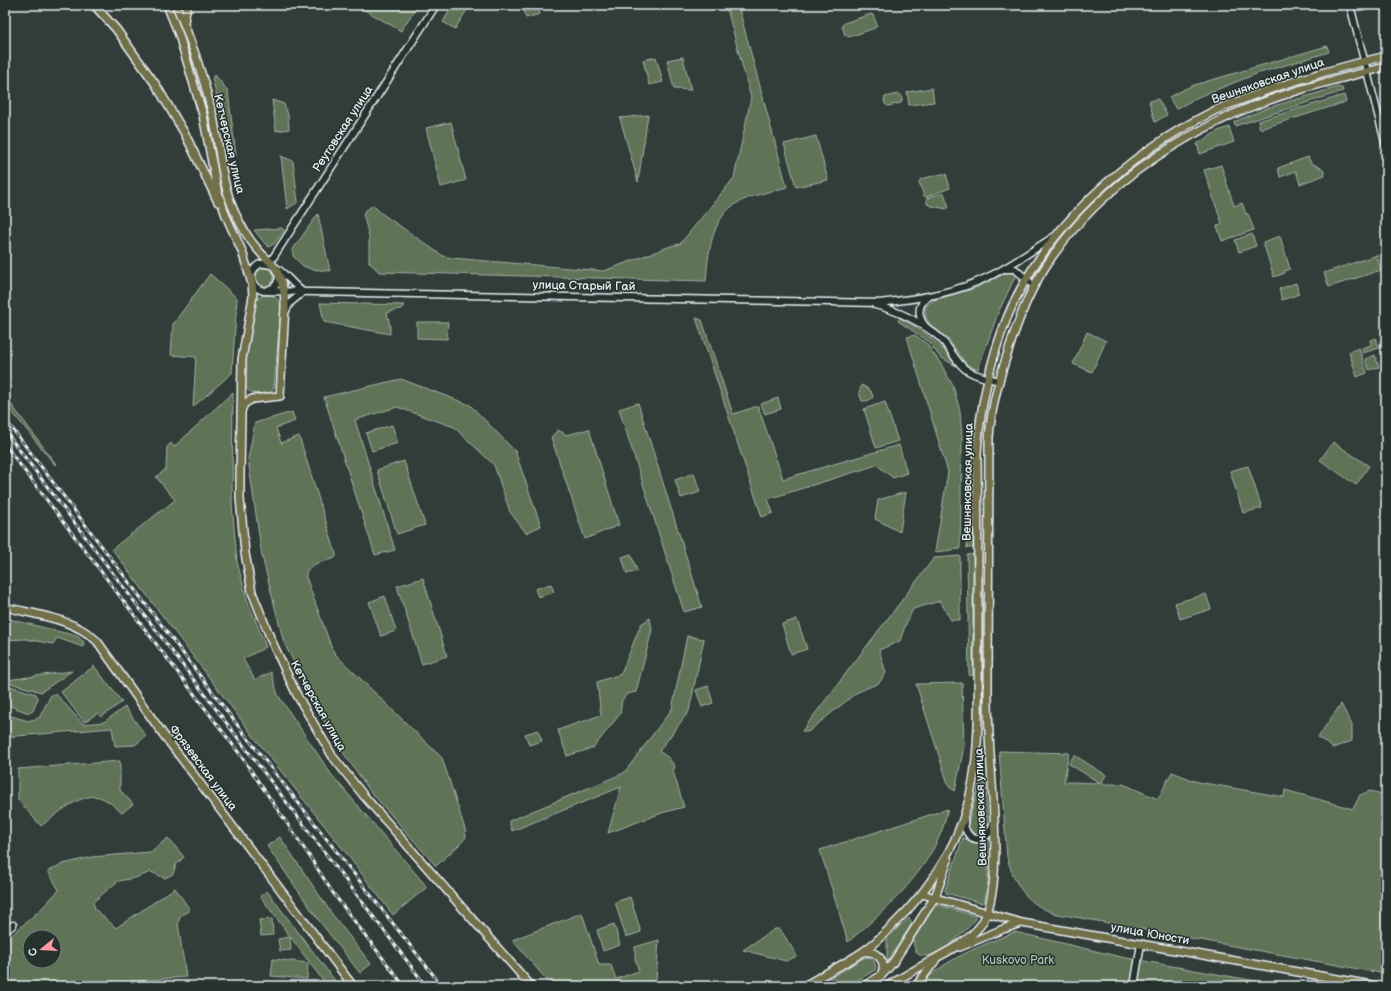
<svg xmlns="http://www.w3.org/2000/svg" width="1391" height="991" viewBox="0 0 1391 991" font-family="'Balsamiq Sans',sans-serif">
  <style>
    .green { fill: #5f7357; stroke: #a4b2a8; fill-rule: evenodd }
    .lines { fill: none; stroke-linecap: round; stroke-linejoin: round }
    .minor-casing { stroke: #e8f1f8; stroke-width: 9 }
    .major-casing { stroke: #e8f1f8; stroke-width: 10 }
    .minor { stroke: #26332d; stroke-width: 6 }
    .major { stroke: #726f4a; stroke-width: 7 }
    .rail-casing { stroke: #e8f1f8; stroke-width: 3 }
    .rail { stroke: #26332d; stroke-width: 1.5; stroke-dasharray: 4.5; stroke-linecap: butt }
    .labels { text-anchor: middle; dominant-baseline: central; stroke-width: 3; stroke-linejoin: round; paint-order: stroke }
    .street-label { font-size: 12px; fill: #e8f1f8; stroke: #26332d }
    .park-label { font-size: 12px; fill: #b1bfb8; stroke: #26332d }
  </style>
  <rect width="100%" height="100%" fill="#323c39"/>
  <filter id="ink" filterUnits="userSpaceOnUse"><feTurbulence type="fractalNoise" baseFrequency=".025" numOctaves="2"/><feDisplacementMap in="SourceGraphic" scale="8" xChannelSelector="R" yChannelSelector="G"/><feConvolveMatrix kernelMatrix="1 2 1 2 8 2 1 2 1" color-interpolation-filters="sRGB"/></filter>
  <g filter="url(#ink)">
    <g class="green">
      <polygon points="356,5 418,5 401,31"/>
      <polygon points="453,5 470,5 455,29 443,22"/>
      <polygon points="522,5 537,5 540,14 526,18"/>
      <path d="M726,5H738L787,187C770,192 752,195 737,203C711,217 708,256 706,281L379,272L369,262V237L363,213L373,205L381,213L443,256L452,258L604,271L671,246L680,244L734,178L751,98Z"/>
      <polygon points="871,14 873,15 877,25 875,28 849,37 845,35 842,26 844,23"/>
      <polygon points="1327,46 1329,52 1256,74 1198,97 1176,109 1169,97 1191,86"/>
      <polygon points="656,57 663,82 649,85 643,60"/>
      <polygon points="683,57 691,90 674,89 667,60"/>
      <polygon points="215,75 228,91 236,156 232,156 212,78"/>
      <polygon points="1338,87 1342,88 1343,91 1235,126 1234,122 1267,108"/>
      <polygon points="932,88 934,102 909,105 907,92"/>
      <polygon points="898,94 901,95 902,100 901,103 888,106 885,104 884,100 885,97"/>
      <polygon points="1344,95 1346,102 1260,129 1258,121"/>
      <polygon points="1158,99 1167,115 1155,122 1149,101"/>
      <polygon points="272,100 284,104 288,115 289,129 276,131"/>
      <polygon points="648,115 638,182 620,118"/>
      <polygon points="451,122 466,180 441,187 426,128"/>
      <polygon points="1229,127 1234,142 1200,154 1197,144 1218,131"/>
      <polygon points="816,136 828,180 796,187 784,144"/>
      <polygon points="281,156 293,161 298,202 287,209"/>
      <polygon points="1308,157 1311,163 1323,169 1325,175 1300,184 1296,171 1280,177 1278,168"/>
      <polygon points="1221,165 1234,206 1242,203 1246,214 1248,214 1254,230 1222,241 1217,226 1222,224 1204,170"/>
      <polygon points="942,174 946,174 950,188 926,197 924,196 919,182 921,179"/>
      <polygon points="944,193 949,207 946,209 932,206 927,204 927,198"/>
      <polygon points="318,214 330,271 311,269 303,266 293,256 293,249"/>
      <polygon points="282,228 284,230 275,243 269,247 266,245 254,230"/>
      <polygon points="1252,234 1256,246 1239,252 1235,240"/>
      <polygon points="1280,236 1290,269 1284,271 1285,273 1274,277 1263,242"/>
      <polygon points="1377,255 1381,270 1329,287 1324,273"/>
      <circle cx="265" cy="277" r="9"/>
      <polygon points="1008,272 1014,274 1015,277 998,313 978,369 977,369 967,365 948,339 931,325 926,318 925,309 927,305 934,300 973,289"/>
      <polygon points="210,274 237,298 232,373 193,407 196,357 171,355 173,324"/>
      <polygon points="1296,283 1299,294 1282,300 1279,289"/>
      <path d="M264,295C272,294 278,297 281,305L274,388C270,397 251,396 246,388C243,373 248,313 256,300C258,298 261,296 264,295Z"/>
      <polygon points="320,303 404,305 403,308 387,313 390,325 390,334 324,322"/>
      <polygon points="696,318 702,320 733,414 758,406 783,479 899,445 907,473 893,478 877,465 768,499 773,513 762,517"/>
      <path d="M900,318C924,331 940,343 956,366L940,357L928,341L898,321Z"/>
      <polygon points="417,322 448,322 447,339 417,338"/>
      <polygon points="1087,332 1106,341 1092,372 1073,364"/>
      <polygon points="915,335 926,343 941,364 953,386 960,411 962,438 960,549 935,552 948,472 907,337"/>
      <polygon points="1386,335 1386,346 1363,353 1362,348 1371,345 1370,340 1376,338 1378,345 1385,343 1384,336"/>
      <polygon points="1359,348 1367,373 1357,377 1349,352"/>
      <polygon points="1375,355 1379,367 1369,370 1365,359"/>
      <polygon points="401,379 470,405 515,451 541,526 526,533 510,512 494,465 454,427 397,407 355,420 395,550 375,555 324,397"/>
      <path d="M862,385L871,391L873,397C870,401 866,401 862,401L859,392Z"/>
      <polygon points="233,392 232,504 237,562 247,599 266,647 243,659 255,680 271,672 278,695 331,774 427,887 393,915 346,853 257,741 112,549 175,500 156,477 166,469 167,447 171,443 174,447"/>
      <polygon points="5,396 56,464 55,465 5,403"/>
      <polygon points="778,398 781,409 765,414 761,404"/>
      <polygon points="885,402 898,441 876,448 864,409"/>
      <polygon points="638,403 702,607 684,612 619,409"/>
      <path d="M292,412L295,421L276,428L281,443L299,436L336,554V557L333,559C322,562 305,564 306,577L332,649L337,656L442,758L465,829L466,837L460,844L436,866L370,791L333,738L284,643L262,556L248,459L255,423Z"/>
      <polygon points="392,425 398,443 372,451 366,433"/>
      <polygon points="589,429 619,525 585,539 551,437 558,430 567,435"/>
      <polygon points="1333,442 1369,466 1356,485 1320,460"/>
      <polygon points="404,461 425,525 397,534 377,470"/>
      <polygon points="1248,466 1262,508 1243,513 1230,471"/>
      <polygon points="694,473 700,492 681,498 675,480"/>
      <polygon points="906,492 900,532 875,519 878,500"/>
      <rect x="967" y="518" width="6" height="30"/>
      <polygon points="631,554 637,571 627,574 622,557"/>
      <polygon points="973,554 973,675 969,676 967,555"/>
      <polygon points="960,556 960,620 951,620 940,601 913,609 905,626 900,641 879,650 886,673 879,683 856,693 808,732 802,731 934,558"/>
      <polygon points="423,578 447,656 422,664 397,586"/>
      <polygon points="551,584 554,592 538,597 535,589"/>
      <polygon points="1206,594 1211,609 1180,619 1175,603"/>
      <polygon points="385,596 396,631 381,636 369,602"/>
      <polygon points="5,618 77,636 84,642 83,647 57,638 53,644 26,639 5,640"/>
      <polygon points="650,618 652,630 636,692 627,694 622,700 620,714 593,748 567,756 558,730 601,715 597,682 621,674 641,624"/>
      <polygon points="797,619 807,649 791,654 782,624"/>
      <polygon points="687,636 704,639 689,711 659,751 669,758 675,767 673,771 684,807 662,813 608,833 621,787 512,831 509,821 624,773 672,709"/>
      <polygon points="94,666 122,702 101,717 98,713 84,722 61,692"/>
      <polygon points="72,671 41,692 7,682 7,680"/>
      <polygon points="962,683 964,746 955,791 949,787 916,684"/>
      <polygon points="7,686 10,686 36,694 38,698 33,711 29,713 5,704 5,690"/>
      <polygon points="708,686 713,703 702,707 696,690"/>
      <polygon points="56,694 83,724 104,722 125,707 146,736 135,745 115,746 112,728 5,737 5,714 28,721 39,718 51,695"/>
      <polygon points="1341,704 1352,725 1352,741 1333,748 1318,737"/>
      <polygon points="538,730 542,741 529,745 525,734"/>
      <path d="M999,751L1069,753L1064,782L1100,783L1069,764L1074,755L1106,775L1101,784H1123L1158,799L1172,772L1198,782L1284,797L1285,790L1353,809L1360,795L1370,791L1386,795V974L1053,913C1026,903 1014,884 1007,857Z"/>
      <path d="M120,761V790L133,804L122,813C116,808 109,801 102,798C83,790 56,815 41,826L18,800V769Z"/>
      <path d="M984,783L986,787L988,827C985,833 982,835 976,835L970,832L968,824L979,785L980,784Z"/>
      <path d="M948,809C945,817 944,827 940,835C921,879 884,911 848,942L820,850Z"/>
      <polygon points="280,837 332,914 371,964 360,973 320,922 267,846"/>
      <path d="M168,838L184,857L176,865L173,874L165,878L151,872L135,878L118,881L93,902L95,909L116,928L175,888L190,910L181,915L178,923L186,977L73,986H5V941L40,910L59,890L48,871L63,864L92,857L150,852ZM30,937H54V961H30Z"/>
      <path d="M963,838C973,841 976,845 988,841V883L984,902L981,903L946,893L945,890Z"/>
      <polygon points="267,891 339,986 327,986 260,896"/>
      <polygon points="630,897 641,932 626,937 615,902"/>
      <path d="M938,905L975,916L976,919C967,929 934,965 918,954C913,949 913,942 915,937L935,906Z"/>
      <polygon points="582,913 599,965 611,965 616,979 639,971 635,958 635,947 659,940 656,980 639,986 552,986 512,940"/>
      <polygon points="909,918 912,923 888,961 887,960 887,938"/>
      <polygon points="272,919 273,935 261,936 259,920"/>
      <polygon points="614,924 620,945 603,951 597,930"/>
      <polygon points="775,929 779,929 782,932 797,956 786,961 743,950"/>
      <path d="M1015,932L1121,957L1284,986H921C940,960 986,944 1015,932Z"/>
      <polygon points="290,937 291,950 280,951 278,939"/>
      <polygon points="868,957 874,961 876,967 875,970 848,986 817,986 862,959"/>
      <polygon points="273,959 308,963 307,979 271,976"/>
    </g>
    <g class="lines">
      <defs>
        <g id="minor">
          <polyline points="1350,5 1386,146"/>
          <polyline points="269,264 436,5"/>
          <polyline points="1004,269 1015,269 1034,286"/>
          <path d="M268,290C275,288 279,283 279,275"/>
          <path d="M303,292C290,283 278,261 260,264C247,271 250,288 264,291L879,303C918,299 957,293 992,275C1014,264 1034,249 1055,236"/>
          <path d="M875,305C898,311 921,322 939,337C949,346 954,359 964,368C973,376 988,378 999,381"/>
          <polyline points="286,311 290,303 303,292"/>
          <path d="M926,327C918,318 916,305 928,297"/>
          <path d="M964,819C963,843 988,847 993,823"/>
          <polyline points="5,931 13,925"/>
          <polyline points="1134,986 1141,944"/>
        </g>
        <g id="major">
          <polyline points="94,5 116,29 156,85 185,134 218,202"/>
          <polyline points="167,5 179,35 203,115 217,189 226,216 242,251 252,284 253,296 242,359 240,476 240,498 245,553 252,592 272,642 297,695 333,757 364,796 531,986"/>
          <path d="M176,5C191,39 203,76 212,112C220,145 220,181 235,213C241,226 249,240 259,251C265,258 273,263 277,271C283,282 285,295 285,307L280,396L252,399L244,404L242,409"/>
          <polyline points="184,22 187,5"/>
          <path d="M5,607C36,615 73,618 97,641L163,734L353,986"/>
          <polyline points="922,894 1022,923 1377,986"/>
          <polyline points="960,947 1003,929 1021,923"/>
          <path d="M863,952C877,950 888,962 881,975"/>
          <path d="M804,986C824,974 845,964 864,951C874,944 883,935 891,927C933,887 963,838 973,781C980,739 978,696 978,654C978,587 978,520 977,454C980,407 990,361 1007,318C1044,227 1129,153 1214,111C1225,105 1238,102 1249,97C1294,80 1340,67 1386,56"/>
          <polyline points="864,986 882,975 892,964 935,897 948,860"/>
          <path d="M887,986C903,977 918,968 934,959C951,950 968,941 980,926C1003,897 993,804 991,768C989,741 988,715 988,689L989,438C991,409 998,382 1007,355C1014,332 1022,310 1033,288C1072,214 1143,158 1217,122C1268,96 1330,81 1386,67"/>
          <polyline points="916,986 935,961"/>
        </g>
      </defs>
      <use href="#minor" class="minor-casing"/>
      <use href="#major" class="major-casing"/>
      <use href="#minor" class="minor"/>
      <use href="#major" class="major"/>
      <defs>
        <g id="rail">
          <polyline points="5,419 242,731 442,986"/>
          <polyline points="5,431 426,986"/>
          <polyline points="5,445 239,753 308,854 333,893 404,986"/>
        </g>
      </defs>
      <use href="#rail" class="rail-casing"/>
      <use href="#rail" class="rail"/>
    </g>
  </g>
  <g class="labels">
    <g class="street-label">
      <text transform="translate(1268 81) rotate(-19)">Вешняковская улица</text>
      <text transform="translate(343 129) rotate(-57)">Реутовская улица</text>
      <text transform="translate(229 144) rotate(77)">Кетчерская улица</text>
      <text transform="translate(584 286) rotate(1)">улица Старый Гай</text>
      <text transform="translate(968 482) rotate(-89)">Вешняковская улица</text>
      <text transform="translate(318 706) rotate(61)">Кетчерская улица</text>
      <text transform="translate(203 768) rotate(53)">Фрязевская улица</text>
      <text transform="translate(981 807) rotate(-92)">Вешняковская улица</text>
      <text transform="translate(1150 934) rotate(10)">улица Юности</text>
    </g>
    <g class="park-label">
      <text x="1018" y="960">Kuskovo Park</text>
    </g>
  </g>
  <rect width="1391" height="991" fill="none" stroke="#26332d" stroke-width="20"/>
  <rect x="10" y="10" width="1371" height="971" fill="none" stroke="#e8f1f8" stroke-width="1.5" filter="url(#ink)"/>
  <g transform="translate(42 949) rotate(252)"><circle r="19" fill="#26332d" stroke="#747f7e"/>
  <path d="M0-3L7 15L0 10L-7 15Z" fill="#ff9aa2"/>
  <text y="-6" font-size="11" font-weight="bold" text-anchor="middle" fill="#e8f1f8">С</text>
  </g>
</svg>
